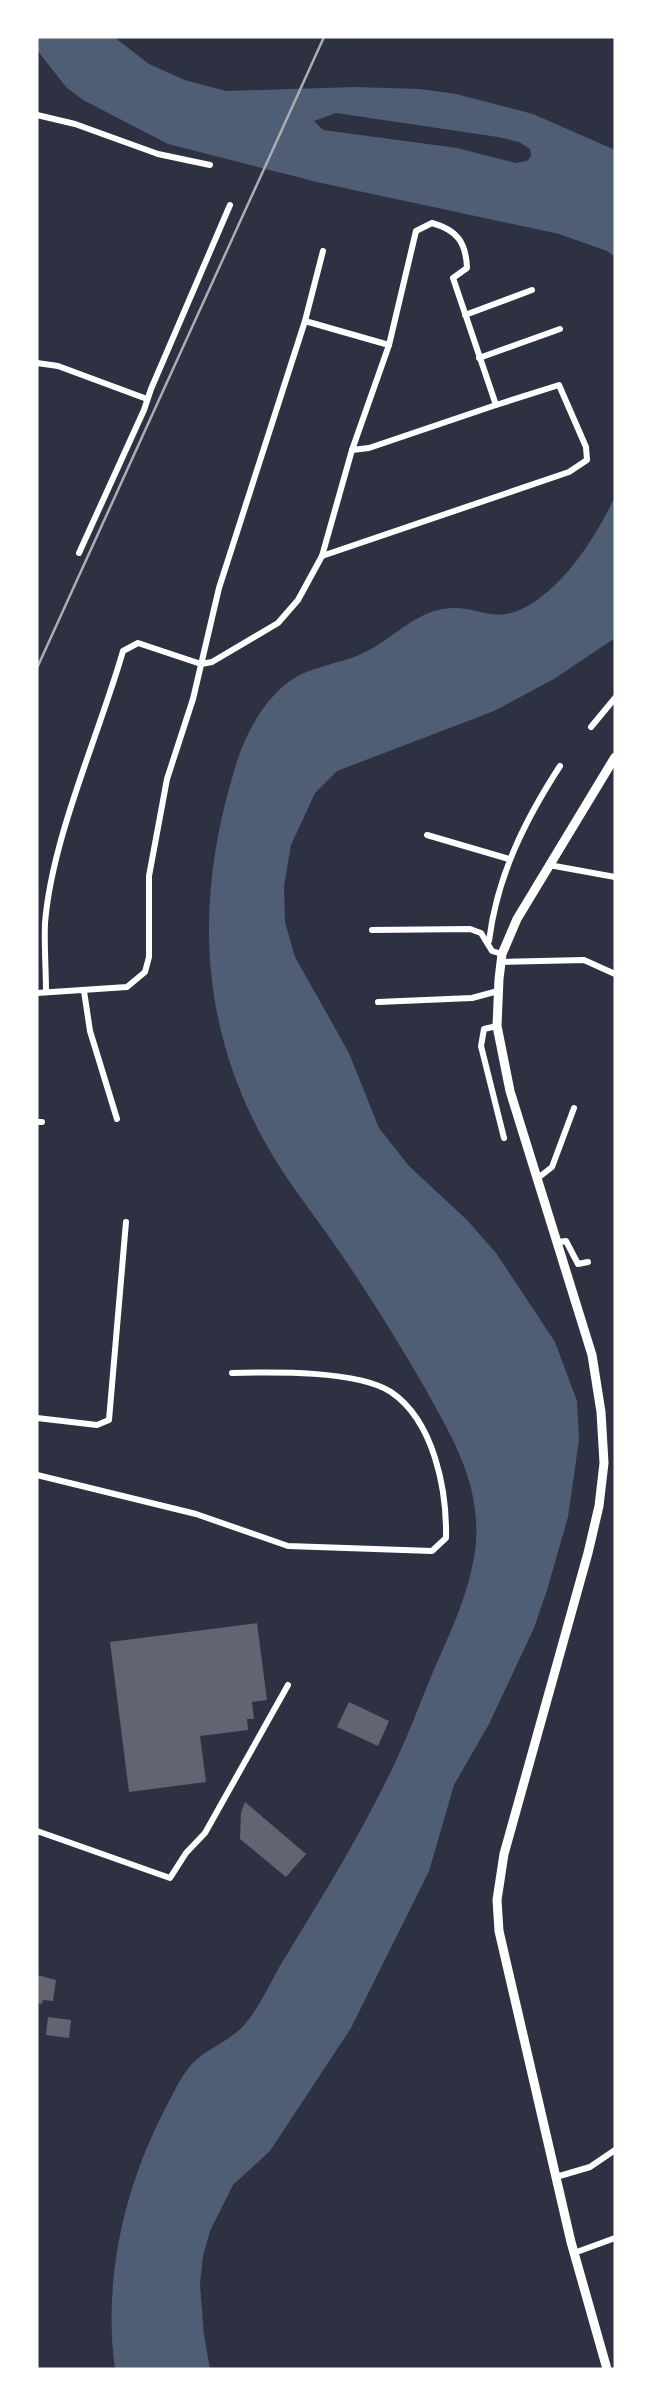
<svg xmlns="http://www.w3.org/2000/svg" width="652" height="2406" viewBox="0 0 652 2406" font-family="Lato,sans-serif">
  <style>
    .water { fill: #4f5d75; fill-rule: evenodd }
    .building { fill: #626471 }
    .lines { fill: none; stroke-linecap: round; stroke-linejoin: round }
    .minor { stroke: #fff; stroke-width: 6 }
    .secondary { stroke: #fff; stroke-width: 9 }
    .rail { stroke: #abadb3; stroke-width: 2.5 }
  </style>
  <rect width="100%" height="100%" fill="#2d3142"/>
  <g class="water">
    <path d="M37,37H114L149,64L185,80L226,91L354,87L420,89L456,94L533,114L615,150V257L607,251L559,234L321,183L168,144L83,100L66,87L37,50ZM336,113L498,137L519,142L530,149L531,156L527,161L516,163L457,148L323,130L314,121Z"/>
    <path d="M615,497V638L554,679L494,711L337,771L315,793L291,845L284,886L285,922L295,957L349,1053L379,1128L409,1166L467,1220L496,1253L555,1342L577,1401L579,1440L568,1517L547,1590L534,1628L489,1724L454,1785L429,1871L351,2028L270,2151L233,2185L210,2231L203,2256L200,2285L204,2335L210,2369H115C103,2283 123,2192 162,2115C171,2098 179,2079 191,2065C206,2048 230,2042 245,2024C262,2004 272,1978 286,1956C324,1894 362,1832 393,1767C408,1736 420,1703 433,1672C451,1631 472,1587 476,1542C480,1481 451,1435 422,1383C393,1333 363,1285 330,1238C308,1207 284,1177 266,1144C198,1023 195,898 235,768C245,732 271,684 309,671C331,663 353,660 373,648C395,635 417,613 443,609C478,603 492,628 531,604C568,581 596,536 615,497Z"/>
  </g>
  <g class="building">
    <polygon points="257,1623 267,1700 252,1702 254,1719 247,1719 248,1730 200,1736 206,1782 129,1792 110,1642"/>
    <polygon points="349,1702 389,1721 378,1746 337,1727"/>
    <polygon points="245,1802 306,1854 286,1877 240,1839 241,1813"/>
    <polygon points="37,1975 56,1980 53,2001 43,2000 42,2004 37,2003"/>
    <polygon points="48,2017 71,2020 69,2038 46,2035"/>
  </g>
  <g class="lines">
    <g class="minor">
      <polyline points="37,115 75,124 158,154 210,165"/>
      <polyline points="465,315 532,290"/>
      <polyline points="479,358 560,329"/>
      <polyline points="37,363 58,366 147,399"/>
      <path d="M352,450L369,448L496,405L453,278L467,268C466,242 457,230 432,223L416,231L389,345"/>
      <polyline points="79,553 144,410 151,389 230,205"/>
      <polyline points="322,556 569,472 587,460 586,447 559,385 496,405"/>
      <polyline points="591,727 615,698"/>
      <polyline points="427,835 509,859"/>
      <polyline points="549,865 615,877"/>
      <polyline points="372,930 470,929 481,933 492,951 502,954"/>
      <path d="M489,941C497,876 525,820 560,766"/>
      <polyline points="501,962 584,960 615,974"/>
      <polyline points="84,991 90,1031 117,1119"/>
      <path d="M46,992C46,969 44,945 45,923C52,837 99,735 123,651L138,643L201,664L212,662L278,623L298,600L322,556L352,450L389,345L305,321"/>
      <polyline points="37,993 127,987 145,972 149,957 149,876 167,779 193,699 219,588 305,321 323,251"/>
      <polyline points="378,1002 472,998 498,991"/>
      <polyline points="497,1026 484,1029 481,1046 504,1138"/>
      <polyline points="37,1122 42,1122"/>
      <polyline points="538,1178 552,1167 574,1108"/>
      <polyline points="559,1242 566,1241 578,1264 588,1262"/>
      <polyline points="37,1418 97,1425 109,1420 126,1222"/>
      <path d="M37,1475L196,1514L288,1546L432,1551L446,1538C447,1490 434,1421 391,1392C357,1370 272,1372 232,1373"/>
      <polyline points="37,1831 170,1878 186,1853 205,1833 288,1685"/>
      <polyline points="556,2177 590,2167 615,2150"/>
      <polyline points="574,2253 615,2238"/>
    </g>
    <polyline class="secondary" points="607,2369 571,2242 499,1931 497,1900 504,1854 588,1553 599,1506 604,1463 601,1412 592,1355 510,1091 497,1026 499,979 502,954 517,919 615,757"/>
    <polyline class="rail" points="37,668 324,37"/>
  </g>
  <rect width="652" height="2406" fill="none" stroke="#ffffff" stroke-width="77"/>
</svg>
